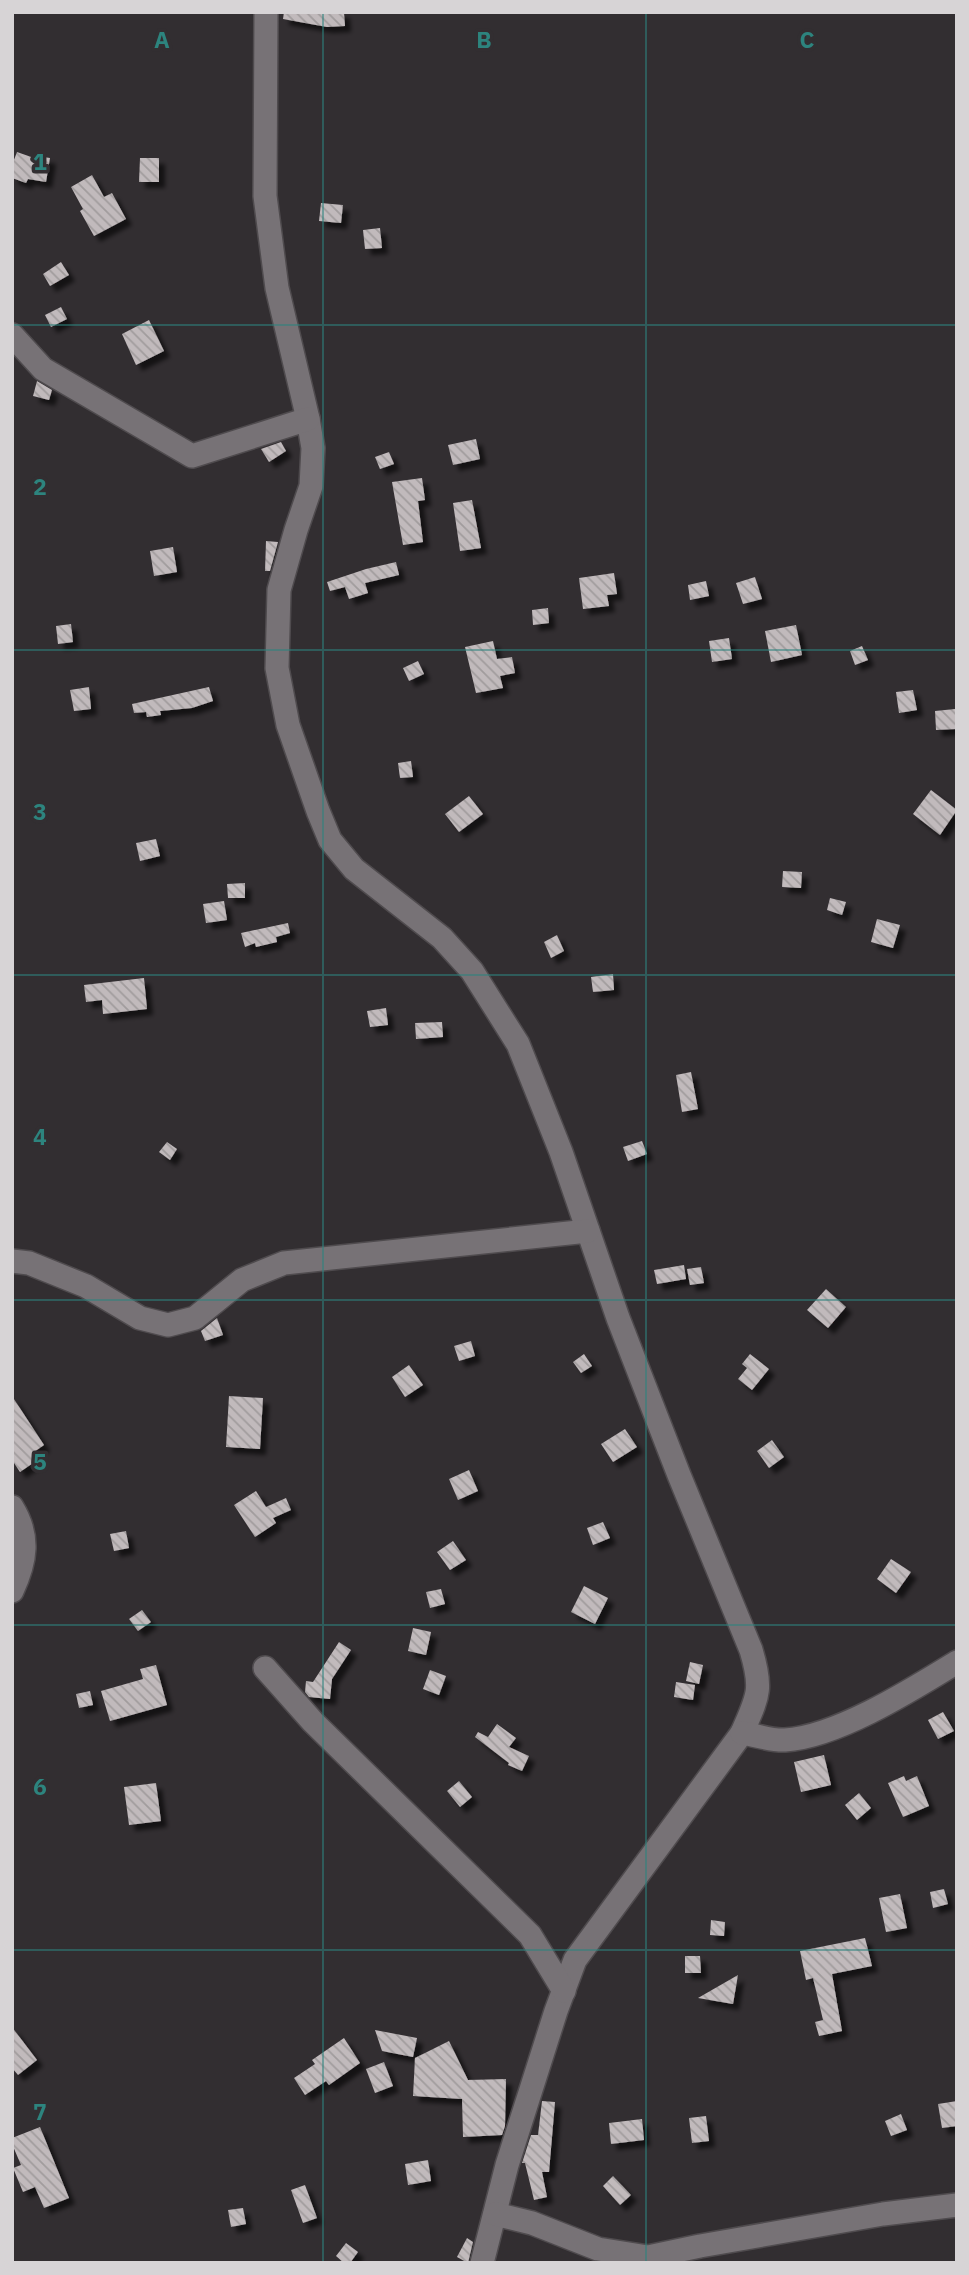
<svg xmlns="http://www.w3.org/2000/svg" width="969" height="2275" viewBox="0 0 969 2275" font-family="'IBM Plex Sans',sans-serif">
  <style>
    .building { fill: url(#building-back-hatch); filter: url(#shadow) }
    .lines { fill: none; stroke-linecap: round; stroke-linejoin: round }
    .minor-casing { stroke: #4f4b4e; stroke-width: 26 }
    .minor { stroke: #777276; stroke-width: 23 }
    .grid { fill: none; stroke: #2d847e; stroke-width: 2; stroke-opacity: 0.55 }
    .grid-label { font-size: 23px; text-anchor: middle; font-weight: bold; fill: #2d847e; stroke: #322e31; stroke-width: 7; stroke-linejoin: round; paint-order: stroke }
  </style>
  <defs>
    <pattern id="building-back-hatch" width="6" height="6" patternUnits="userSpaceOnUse" patternTransform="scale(1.75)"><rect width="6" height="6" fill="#c1babc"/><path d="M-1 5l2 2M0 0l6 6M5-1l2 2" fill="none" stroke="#a19c9d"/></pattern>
    <filter id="shadow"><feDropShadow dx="6" dy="6" stdDeviation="2" flood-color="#0009"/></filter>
  </defs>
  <rect width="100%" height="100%" fill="#322e31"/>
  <g class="building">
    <polygon points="284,12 344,12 345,26 327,27 283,19"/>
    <polygon points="17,152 37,159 37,156 50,158 46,182 28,179 26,183 12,178 12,165"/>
    <polygon points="140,158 159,158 159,182 139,182"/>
    <polygon points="92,175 104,197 112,193 126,219 94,236 80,211 83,209 71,187"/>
    <polygon points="321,203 343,205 341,223 319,221"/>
    <polygon points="380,228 382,248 365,249 363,230"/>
    <polygon points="61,262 69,275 50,286 43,274"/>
    <polygon points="61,307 67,319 51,327 45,315"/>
    <polygon points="149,320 164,351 136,365 122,334"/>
    <polygon points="37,381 52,390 49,400 33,396"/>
    <polygon points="476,439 480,459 453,465 448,445"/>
    <polygon points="281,442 286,451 269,462 261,449"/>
    <polygon points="389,452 394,464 380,469 375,457"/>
    <polygon points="422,478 425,500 418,501 423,542 403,545 392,482"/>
    <polygon points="472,500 481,548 460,551 453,503"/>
    <polygon points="266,541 278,542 270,571 265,571"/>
    <polygon points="173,547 177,572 154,576 150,551"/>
    <polygon points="396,562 399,575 365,583 368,593 349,599 345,587 330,591 327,582 366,569"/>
    <polygon points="614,573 617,594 607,595 609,606 583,609 579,578"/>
    <polygon points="755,577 762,599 743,604 736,583"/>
    <polygon points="706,581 709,596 690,600 688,585"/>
    <polygon points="548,608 549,623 533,625 532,610"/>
    <polygon points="71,624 73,642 58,644 56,626"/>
    <polygon points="796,625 802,655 771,662 765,631"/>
    <polygon points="729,638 732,659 712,662 709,641"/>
    <polygon points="493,641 497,659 512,657 515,673 500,676 503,688 476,693 465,647"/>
    <polygon points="862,646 868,660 855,665 850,651"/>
    <polygon points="418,661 424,674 409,681 403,668"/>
    <polygon points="89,687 91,709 74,711 70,690"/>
    <polygon points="209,687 213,701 192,708 160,711 161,715 147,717 146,712 134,713 132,704"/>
    <polygon points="913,690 917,710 899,713 896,692"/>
    <polygon points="955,709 956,729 936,730 935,711"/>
    <polygon points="411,761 413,777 400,778 398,763"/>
    <polygon points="931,790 957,810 940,835 913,814"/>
    <polygon points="469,796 483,814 459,832 445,814"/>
    <polygon points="156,839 160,856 140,861 136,843"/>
    <polygon points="783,871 802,872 801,888 782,887"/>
    <polygon points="245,883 245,898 228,898 227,884"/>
    <polygon points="830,898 846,902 842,915 827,910"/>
    <polygon points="224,901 227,920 206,923 203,904"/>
    <polygon points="877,919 900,925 893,948 871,942"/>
    <polygon points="288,923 290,933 276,937 277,942 256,947 255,943 245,947 241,933"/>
    <polygon points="557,935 564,951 551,958 544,942"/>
    <polygon points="613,974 614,990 593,992 591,977"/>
    <polygon points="144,978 147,1009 103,1014 102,1000 86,1002 84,985"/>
    <polygon points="386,1008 388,1025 370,1027 367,1011"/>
    <polygon points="442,1022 443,1037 416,1039 415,1023"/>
    <polygon points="691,1072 698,1109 682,1112 676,1075"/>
    <polygon points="642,1141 647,1154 628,1161 623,1147"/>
    <polygon points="167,1142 177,1149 170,1160 159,1152"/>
    <polygon points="684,1265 686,1279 657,1284 654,1270"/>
    <polygon points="701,1267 704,1283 690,1285 687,1269"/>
    <polygon points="826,1289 846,1307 828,1328 807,1310"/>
    <polygon points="217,1318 223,1335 205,1341 201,1331"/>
    <polygon points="471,1341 475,1356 459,1361 454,1346"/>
    <polygon points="584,1354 592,1366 581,1373 573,1362"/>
    <polygon points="750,1354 769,1369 752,1390 738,1379 747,1368 742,1364"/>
    <polygon points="409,1365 423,1385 405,1397 392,1377"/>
    <polygon points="12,1396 44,1445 34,1452 39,1459 20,1472 12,1460"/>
    <polygon points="229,1396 263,1398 260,1449 226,1447"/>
    <polygon points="625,1429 637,1447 613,1462 601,1444"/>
    <polygon points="772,1440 784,1457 769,1468 757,1451"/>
    <polygon points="469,1470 478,1491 458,1500 449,1479"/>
    <polygon points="256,1491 266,1507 286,1498 291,1510 273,1518 276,1523 255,1537 234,1505"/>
    <polygon points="603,1522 610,1538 593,1545 587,1528"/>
    <polygon points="126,1531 129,1548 114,1551 110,1534"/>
    <polygon points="453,1541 466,1560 450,1570 437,1552"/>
    <polygon points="891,1559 911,1572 896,1593 877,1579"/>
    <polygon points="584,1586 608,1598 595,1624 571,1612"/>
    <polygon points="441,1589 445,1604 430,1608 426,1592"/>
    <polygon points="142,1610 151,1622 138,1631 129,1619"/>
    <polygon points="413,1628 431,1632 426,1655 408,1651"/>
    <polygon points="339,1642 351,1650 332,1679 330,1699 309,1697 305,1692 306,1681 313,1682"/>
    <polygon points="690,1662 703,1665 699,1684 686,1681"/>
    <polygon points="156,1665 167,1705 110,1721 101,1691 143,1679 140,1669"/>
    <polygon points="430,1670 446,1676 439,1695 423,1689"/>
    <polygon points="676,1682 695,1685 693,1700 674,1697"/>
    <polygon points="90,1691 93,1705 79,1708 76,1694"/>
    <polygon points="943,1712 954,1731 938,1739 928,1720"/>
    <polygon points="497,1724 516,1738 509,1747 529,1756 522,1771 508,1765 509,1763 475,1737 478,1732 488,1737"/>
    <polygon points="824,1755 831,1785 801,1792 794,1762"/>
    <polygon points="904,1776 906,1781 917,1776 929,1806 903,1817 888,1783"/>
    <polygon points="459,1781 472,1797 460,1807 447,1791"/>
    <polygon points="156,1783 161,1821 129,1825 124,1787"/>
    <polygon points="859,1793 871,1808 857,1820 845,1805"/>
    <polygon points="944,1889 948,1904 933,1908 930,1892"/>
    <polygon points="900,1894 907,1928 886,1932 879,1898"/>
    <polygon points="711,1920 725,1922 724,1936 710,1935"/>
    <polygon points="865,1938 872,1966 832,1974 842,2031 819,2036 815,2022 823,2020 813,1978 806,1980 800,1951"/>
    <polygon points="685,1956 700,1956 701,1973 685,1973"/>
    <polygon points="738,1975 733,2004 698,1998"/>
    <polygon points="12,2027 37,2060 18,2075 12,2068"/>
    <polygon points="375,2030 417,2038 413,2057 382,2051"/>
    <polygon points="344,2038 360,2063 329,2085 326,2081 305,2095 294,2078 315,2064 312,2060"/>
    <polygon points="449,2041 468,2080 506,2079 505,2126 502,2135 463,2137 462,2099 413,2096 415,2058"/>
    <polygon points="384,2062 393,2086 375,2093 366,2069"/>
    <polygon points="542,2101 555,2102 549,2172 542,2172 547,2197 534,2200 525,2163 522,2163 531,2135 538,2135"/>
    <polygon points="957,2101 957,2126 942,2128 938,2104"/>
    <polygon points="901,2114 907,2130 891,2136 885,2121"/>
    <polygon points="706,2116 709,2141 692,2143 689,2118"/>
    <polygon points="642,2119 644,2140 611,2144 609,2123"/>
    <polygon points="40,2127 69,2198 44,2208 35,2187 23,2192 13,2168 21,2165 12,2144 12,2138"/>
    <polygon points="428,2160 431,2181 408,2185 405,2164"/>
    <polygon points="613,2176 631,2195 620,2205 603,2186"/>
    <polygon points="305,2185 317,2218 303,2223 291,2190"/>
    <polygon points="243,2208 246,2224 231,2227 228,2210"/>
    <polygon points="467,2238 473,2242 468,2263 457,2257"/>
    <polygon points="346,2243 358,2252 350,2263 344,2263 336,2256"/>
  </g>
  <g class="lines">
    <defs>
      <g id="minor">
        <path d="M266,12L265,196L277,288L308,419L313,448L311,486L296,530L279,590L277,668L288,725L318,811L330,840L354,869L442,938L472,971L518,1044L561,1152L618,1318L679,1475L751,1650C763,1690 758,1696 742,1733L575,1960L556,2011L507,2165L482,2263"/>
        <polyline points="12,335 43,369 192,456 308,419"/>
        <polyline points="12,1261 29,1263 86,1286 140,1318 168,1325 195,1318 242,1280 284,1263 588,1231"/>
        <path d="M12,1507C30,1536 26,1561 12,1591"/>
        <polyline points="265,1668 313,1722 530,1935 564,1991"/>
        <path d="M742,1733C756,1735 772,1741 785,1740C837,1737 913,1689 957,1662"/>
        <polyline points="495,2214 532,2223 598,2249 648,2257 700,2246 883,2214 957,2205"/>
      </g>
    </defs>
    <use href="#minor" class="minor-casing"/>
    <use href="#minor" class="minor"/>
  </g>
  <path class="grid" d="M323,12V2263M646,12V2263M12,325H957M12,650H957M12,975H957M12,1300H957M12,1625H957M12,1950H957"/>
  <g class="grid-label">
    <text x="162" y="48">A</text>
    <text x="484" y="48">B</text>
    <text x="807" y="48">C</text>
    <text x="40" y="170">1</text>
    <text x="40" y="495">2</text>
    <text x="40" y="820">3</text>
    <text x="40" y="1145">4</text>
    <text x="40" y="1470">5</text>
    <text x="40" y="1795">6</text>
    <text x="40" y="2120">7</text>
  </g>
  <rect width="969" height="2275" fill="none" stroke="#d7d4d6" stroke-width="28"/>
</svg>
